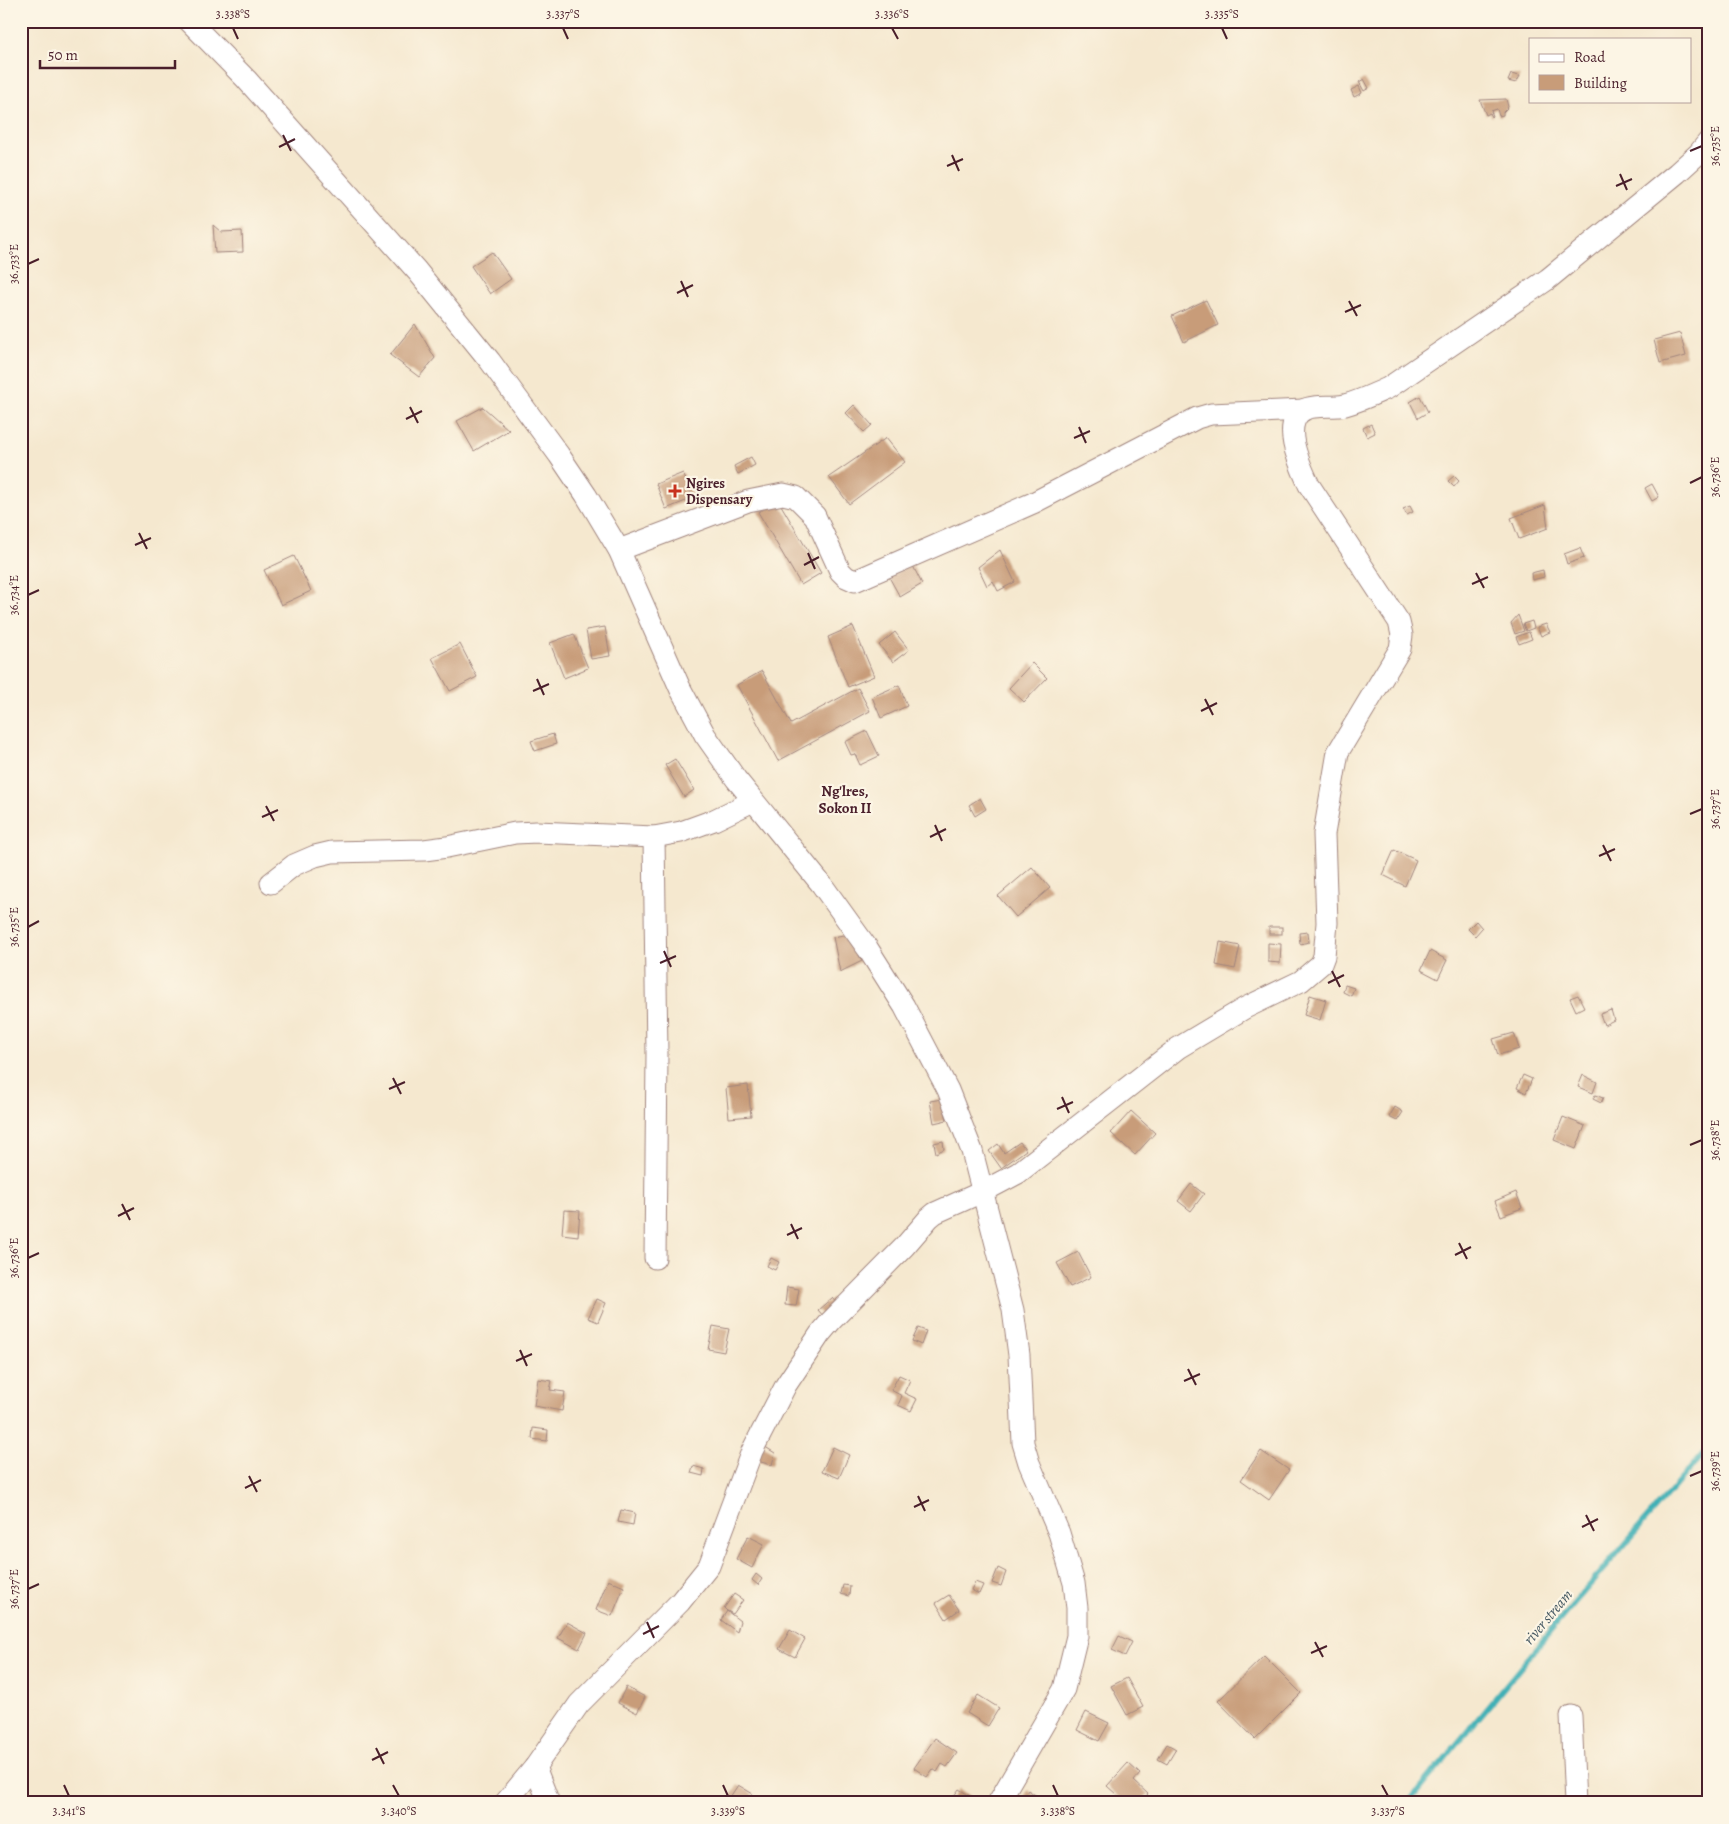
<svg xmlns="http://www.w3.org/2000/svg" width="1729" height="1824" viewBox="0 0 1729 1824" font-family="Alegreya,serif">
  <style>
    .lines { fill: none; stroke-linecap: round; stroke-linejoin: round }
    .stream { stroke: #3fb0b6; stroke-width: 5.5 }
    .building { fill: #c89c79 }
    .minor-casing { stroke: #a0847d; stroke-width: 23 }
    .minor { stroke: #fff; stroke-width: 21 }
    .ticks { fill: none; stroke: #4a1f2b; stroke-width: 2 }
    .poi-dot { fill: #c8321e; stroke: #fcf5e5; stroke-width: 2 }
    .labels { text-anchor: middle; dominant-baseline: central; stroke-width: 4.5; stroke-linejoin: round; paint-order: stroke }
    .poi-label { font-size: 14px; font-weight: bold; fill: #4a1f2b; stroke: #fcf5e5; text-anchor: start }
    .neighbourhood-label { font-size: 15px; font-weight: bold; fill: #4a1f2b; stroke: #fcf5e5 }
    .water-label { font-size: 15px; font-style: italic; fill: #465963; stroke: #fcf5e5 }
    .neatline { fill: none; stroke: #4a1f2b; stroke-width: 2 }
    .ticks-label { font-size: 12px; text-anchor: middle; fill: #4a1f2b }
  </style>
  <rect width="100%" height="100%" fill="#fcf5e5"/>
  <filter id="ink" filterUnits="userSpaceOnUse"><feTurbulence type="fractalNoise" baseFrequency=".02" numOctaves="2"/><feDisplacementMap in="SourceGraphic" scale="10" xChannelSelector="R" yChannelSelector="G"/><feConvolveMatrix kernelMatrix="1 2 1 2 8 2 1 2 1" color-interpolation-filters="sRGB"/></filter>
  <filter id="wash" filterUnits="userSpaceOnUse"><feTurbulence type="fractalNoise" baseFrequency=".0096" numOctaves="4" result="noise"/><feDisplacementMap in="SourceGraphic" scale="20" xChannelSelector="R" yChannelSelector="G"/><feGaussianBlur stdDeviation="1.12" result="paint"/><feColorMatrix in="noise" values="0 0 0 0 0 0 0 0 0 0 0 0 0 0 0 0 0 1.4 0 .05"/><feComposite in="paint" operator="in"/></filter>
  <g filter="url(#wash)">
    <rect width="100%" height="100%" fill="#f5e8cf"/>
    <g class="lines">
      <polyline class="stream" points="1408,1803 1564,1615 1708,1448"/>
    </g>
    <g id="blocks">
      <g class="building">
        <polygon points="1511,74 1520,76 1516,83 1508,81"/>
        <polygon points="1364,79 1369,88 1364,91 1359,82"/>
        <polygon points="1359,86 1362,93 1354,97 1351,90"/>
        <polygon points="1506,99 1508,107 1503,112 1503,115 1499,116 1497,109 1491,111 1493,116 1492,117 1490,113 1486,115 1480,100"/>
        <polygon points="213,225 221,232 242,231 243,252 215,253"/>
        <polygon points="492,252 511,279 490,294 471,266"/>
        <polygon points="1206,300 1218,325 1184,342 1172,316"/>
        <polygon points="415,324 435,358 419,377 390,355"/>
        <polygon points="1680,333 1686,356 1660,363 1654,340"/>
        <polygon points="1420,396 1428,412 1418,418 1410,402"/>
        <polygon points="854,405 872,425 864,432 846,413"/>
        <polygon points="483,407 509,430 474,451 457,421"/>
        <polygon points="1371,424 1375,433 1367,437 1363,428"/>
        <polygon points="886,438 905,462 849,504 829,477"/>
        <polygon points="751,457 755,465 738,474 734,466"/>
        <polygon points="683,473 693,498 666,509 656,484"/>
        <polygon points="1454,476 1459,481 1454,487 1448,481"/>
        <polygon points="1652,484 1659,497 1652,501 1645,488"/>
        <polygon points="778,500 821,573 801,585 758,512"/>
        <polygon points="1545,505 1548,528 1519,539 1511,518"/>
        <polygon points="1410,506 1413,512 1407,515 1403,509"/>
        <polygon points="1580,548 1584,558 1567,564 1564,554"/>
        <polygon points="1000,550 1015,582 998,591 993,581 987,586 978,567"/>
        <polygon points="294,556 311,591 281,605 264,570"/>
        <polygon points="912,564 922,584 900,597 889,577"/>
        <polygon points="1543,570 1544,577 1532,580 1531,573"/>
        <polygon points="1518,615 1524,631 1515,634 1511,623"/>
        <polygon points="1532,621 1534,628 1526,631 1523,624"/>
        <polygon points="1546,624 1550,632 1541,636 1537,627"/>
        <polygon points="853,626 874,676 848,687 828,637"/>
        <polygon points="605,627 610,656 591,659 586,630"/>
        <polygon points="895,632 909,650 893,662 879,645"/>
        <polygon points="1529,632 1532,639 1519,644 1516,637"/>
        <polygon points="574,634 588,668 564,678 550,643"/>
        <polygon points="460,644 477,677 450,691 432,658"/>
        <polygon points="1032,663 1047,678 1024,702 1009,688"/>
        <polygon points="762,671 791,724 858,688 870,711 778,761 737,685"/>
        <polygon points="899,685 907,706 881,718 872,697"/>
        <polygon points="867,731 879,756 860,765 855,754 851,755 845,742"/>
        <polygon points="553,734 556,744 535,751 531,741"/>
        <polygon points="675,759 694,790 684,797 665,765"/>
        <polygon points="980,798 986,809 975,816 969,805"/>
        <polygon points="1394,850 1416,860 1405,886 1383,875"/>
        <polygon points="1032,867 1050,888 1016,917 998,896"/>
        <polygon points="1476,921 1482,928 1475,936 1468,929"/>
        <rect x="1269" y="927" width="13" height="7"/>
        <polygon points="1308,932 1309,942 1300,944 1299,933"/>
        <polygon points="848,934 862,961 840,972 833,937"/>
        <polygon points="1220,942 1240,946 1235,969 1216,965"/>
        <polygon points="1268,943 1281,944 1280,963 1268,962"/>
        <polygon points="1430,951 1447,960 1438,979 1421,970"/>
        <polygon points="1345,985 1354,988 1351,996 1343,992"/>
        <polygon points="1310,995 1326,1000 1320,1020 1304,1015"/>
        <polygon points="1578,995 1584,1007 1576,1011 1570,998"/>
        <polygon points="1611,1010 1614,1020 1604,1025 1600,1014"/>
        <polygon points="1514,1033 1519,1049 1498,1055 1493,1039"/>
        <polygon points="1523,1075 1532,1079 1526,1093 1517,1088"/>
        <polygon points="1583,1075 1597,1082 1593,1093 1578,1087"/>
        <polygon points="748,1085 751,1116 729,1118 726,1088"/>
        <polygon points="1595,1095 1603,1098 1601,1103 1593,1099"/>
        <polygon points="942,1099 947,1120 934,1123 930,1101"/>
        <polygon points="1395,1107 1403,1112 1397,1121 1389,1117"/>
        <polygon points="1131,1111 1155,1133 1135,1155 1111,1133"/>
        <polygon points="1563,1117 1585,1126 1576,1149 1554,1140"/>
        <polygon points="943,1141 944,1149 936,1153 934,1143"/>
        <polygon points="1020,1142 1026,1150 1001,1168 989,1151 998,1144 1004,1153"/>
        <polygon points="1191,1184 1204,1194 1191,1211 1178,1201"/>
        <polygon points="1516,1192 1522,1208 1501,1216 1495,1201"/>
        <polygon points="564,1210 580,1211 578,1236 562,1234"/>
        <polygon points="1078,1252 1091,1277 1070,1287 1057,1263"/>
        <polygon points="771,1258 779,1262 775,1270 767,1266"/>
        <polygon points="787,1287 799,1289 796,1306 785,1305"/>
        <polygon points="832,1298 839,1306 825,1318 818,1310"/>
        <polygon points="597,1299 606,1303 598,1322 588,1318"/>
        <polygon points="713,1326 729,1329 724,1352 708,1349"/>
        <polygon points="918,1328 926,1331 921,1345 912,1341"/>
        <polygon points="899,1375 910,1380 904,1393 917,1399 911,1411 898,1405 902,1396 891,1390"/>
        <polygon points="538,1379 552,1381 550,1390 565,1392 562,1411 534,1406"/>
        <polygon points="533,1428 548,1430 547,1441 532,1439"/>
        <polygon points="762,1445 775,1453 772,1465 753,1460"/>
        <polygon points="833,1447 849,1455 839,1478 822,1471"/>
        <polygon points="1261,1451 1289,1470 1269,1500 1241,1480"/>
        <polygon points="693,1466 704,1469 703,1476 691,1473"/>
        <polygon points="621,1510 635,1513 633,1525 618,1522"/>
        <polygon points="748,1536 764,1544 752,1568 736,1559"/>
        <polygon points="998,1568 1006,1572 1001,1586 992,1583"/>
        <polygon points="756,1574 762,1579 758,1585 752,1580"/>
        <polygon points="608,1580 624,1587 612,1616 596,1610"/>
        <polygon points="975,1582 983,1585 979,1594 971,1590"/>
        <polygon points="843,1585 850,1586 849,1596 841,1594"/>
        <polygon points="734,1594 743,1600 733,1614 727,1611 740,1621 737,1632 721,1620 727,1611 724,1608"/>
        <polygon points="949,1595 959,1610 946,1619 936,1603"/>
        <polygon points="567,1622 587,1633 579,1649 558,1638"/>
        <polygon points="790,1630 805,1639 795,1657 779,1649"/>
        <polygon points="1119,1636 1132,1642 1125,1656 1112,1650"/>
        <polygon points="1264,1656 1301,1693 1255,1739 1218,1701"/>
        <polygon points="1127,1678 1143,1707 1127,1715 1111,1686"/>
        <polygon points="626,1687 645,1697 637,1713 618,1703"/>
        <polygon points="978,1695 999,1708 988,1726 967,1713"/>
        <polygon points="1086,1712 1109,1723 1099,1741 1077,1730"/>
        <polygon points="935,1738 957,1753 947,1767 942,1764 937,1772 933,1769 927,1777 914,1768"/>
        <polygon points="1167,1744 1176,1749 1167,1764 1158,1759"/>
        <polygon points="1128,1763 1140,1774 1134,1781 1148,1794 1140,1803 1126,1803 1107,1786"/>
        <polygon points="738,1785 753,1794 748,1803 740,1803 730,1797"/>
        <polygon points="959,1789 978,1801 977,1803 955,1803 951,1800"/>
        <polygon points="1028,1790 1047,1803 1020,1803"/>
      </g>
    </g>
  </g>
  <g filter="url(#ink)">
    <use href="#blocks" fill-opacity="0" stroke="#a0847d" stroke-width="1"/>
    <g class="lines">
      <defs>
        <g id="minor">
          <polyline points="189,21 246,79 417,271 490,361 559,455 586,495 619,550 680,688 705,735 736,779 822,885 868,949 904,1006 948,1090 972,1151 1013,1310 1019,1355 1023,1443 1029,1463 1059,1533 1074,1583 1077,1608 1077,1636 1064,1689 998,1803"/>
          <polyline points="619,550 748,501 783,494 796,497 815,516 840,571 846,577 855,581 1033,503 1197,418 1211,414 1304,410"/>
          <polyline points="654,837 657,1054 655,1258"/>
          <polyline points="271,883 294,865 315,856 332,852 424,850 447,847 515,833 537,832 654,837 681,832 714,820 753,801"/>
          <polyline points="1571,1716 1575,1803"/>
          <polyline points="535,1767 549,1803"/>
          <path d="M505,1803L535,1767L579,1704L680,1602L709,1566L752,1451L786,1385L820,1334L831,1321L904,1247L929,1218L935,1213L984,1191L1018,1173L1178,1048L1245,1008L1301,981L1321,964L1324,956L1327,923L1324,834L1338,752L1400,649L1402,635L1399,622L1309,485C1301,467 1280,425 1303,410C1314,404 1333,408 1345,405C1360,401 1374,394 1388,388L1548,279L1677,173L1699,153L1708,142"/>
        </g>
      </defs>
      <use href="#minor" class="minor-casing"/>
      <use href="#minor" class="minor"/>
    </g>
  </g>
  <path class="ticks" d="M233,28L238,39M563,28L568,39M892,28L898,39M1222,28L1227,39M283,135L291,151M279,147L295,139M1690,151L1702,146M952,155L959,171M947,166L963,159M1620,174L1627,190M1616,186L1632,179M28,264L39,259M681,281L688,297M677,293L693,285M1349,301L1357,316M1345,312L1361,305M410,407L418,423M406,419L422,411M1079,427L1086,443M1074,438L1090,431M1690,483L1702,477M139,533L147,549M135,545L151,538M808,553L815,569M804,565L819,557M1476,573L1484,588M1472,584L1488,577M28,595L39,590M537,679L544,695M533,691L549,684M1205,699L1213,715M1201,711L1217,703M266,806L274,821M1690,814L1702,809M262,817L278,810M935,825L942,841M930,837L946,829M1603,845L1611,861M1599,856L1615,849M28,927L39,921M664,951L671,967M660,963L676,956M1332,971L1340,987M1328,983L1344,975M393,1078L401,1094M389,1089L405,1082M1062,1097L1069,1113M1057,1109L1073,1102M1690,1145L1702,1140M122,1204L130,1220M118,1216L134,1208M791,1224L798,1239M787,1235L802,1228M1459,1243L1467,1259M1455,1255L1471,1247M28,1258L39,1253M520,1350L527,1366M516,1361L532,1354M1188,1369L1196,1385M1184,1381L1200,1374M249,1476L257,1492M1690,1476L1702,1471M245,1488L261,1480M918,1496L925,1511M914,1507L929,1500M1586,1515L1594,1531M1582,1527L1598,1519M28,1589L39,1584M647,1622L654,1638M643,1634L659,1626M1315,1642L1323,1657M1311,1653L1327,1646M376,1748L384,1764M372,1760L388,1752M64,1785L69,1796M393,1785L399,1796M723,1785L728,1796M1053,1785L1058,1796M1382,1785L1388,1796"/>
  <path class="poi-dot" d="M672.5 483.5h5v5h5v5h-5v5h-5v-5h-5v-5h5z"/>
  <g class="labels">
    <g class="poi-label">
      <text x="686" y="483">Ngires<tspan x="686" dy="16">Dispensary</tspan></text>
    </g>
    <g class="neighbourhood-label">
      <text x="845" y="791">Ng'lres,<tspan x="845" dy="17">Sokon II</tspan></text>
    </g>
    <g class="water-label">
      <text transform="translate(1548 1617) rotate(-50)">river stream</text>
    </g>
  </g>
  <rect width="1729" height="1824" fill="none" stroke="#fcf5e5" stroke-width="55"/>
  <rect x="1529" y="38" width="162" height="65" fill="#fcf5e5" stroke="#b59f9b"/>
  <rect x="1539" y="54" width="25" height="8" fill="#ffffff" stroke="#b59f9b"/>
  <text x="1574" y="62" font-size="15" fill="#4a1f2b">Road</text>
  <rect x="1539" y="75" width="25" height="15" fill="#c89c79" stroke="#b59f9b"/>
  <text x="1574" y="88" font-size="15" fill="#4a1f2b">Building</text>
  <path d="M40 60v8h135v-8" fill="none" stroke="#4a1f2b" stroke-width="2.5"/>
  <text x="48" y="60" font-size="15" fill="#4a1f2b" stroke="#fcf5e5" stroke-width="4" paint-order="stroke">50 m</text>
  <rect x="28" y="28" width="1674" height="1768" class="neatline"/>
  <g class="ticks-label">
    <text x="233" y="18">3.338°S</text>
    <text x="563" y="18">3.337°S</text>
    <text x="892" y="18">3.336°S</text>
    <text x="1222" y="18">3.335°S</text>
    <text transform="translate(1715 146) rotate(-90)" y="4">36.735°E</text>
    <text transform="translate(14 264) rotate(-90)" y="4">36.733°E</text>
    <text transform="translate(1715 477) rotate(-90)" y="4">36.736°E</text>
    <text transform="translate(14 595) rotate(-90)" y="4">36.734°E</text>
    <text transform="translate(1715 809) rotate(-90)" y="4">36.737°E</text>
    <text transform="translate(14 927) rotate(-90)" y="4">36.735°E</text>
    <text transform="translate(1715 1140) rotate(-90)" y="4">36.738°E</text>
    <text transform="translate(14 1258) rotate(-90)" y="4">36.736°E</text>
    <text transform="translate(1715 1471) rotate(-90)" y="4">36.739°E</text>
    <text transform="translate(14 1589) rotate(-90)" y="4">36.737°E</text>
    <text x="69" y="1815">3.341°S</text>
    <text x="399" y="1815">3.340°S</text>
    <text x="728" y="1815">3.339°S</text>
    <text x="1058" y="1815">3.338°S</text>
    <text x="1388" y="1815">3.337°S</text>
  </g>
</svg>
